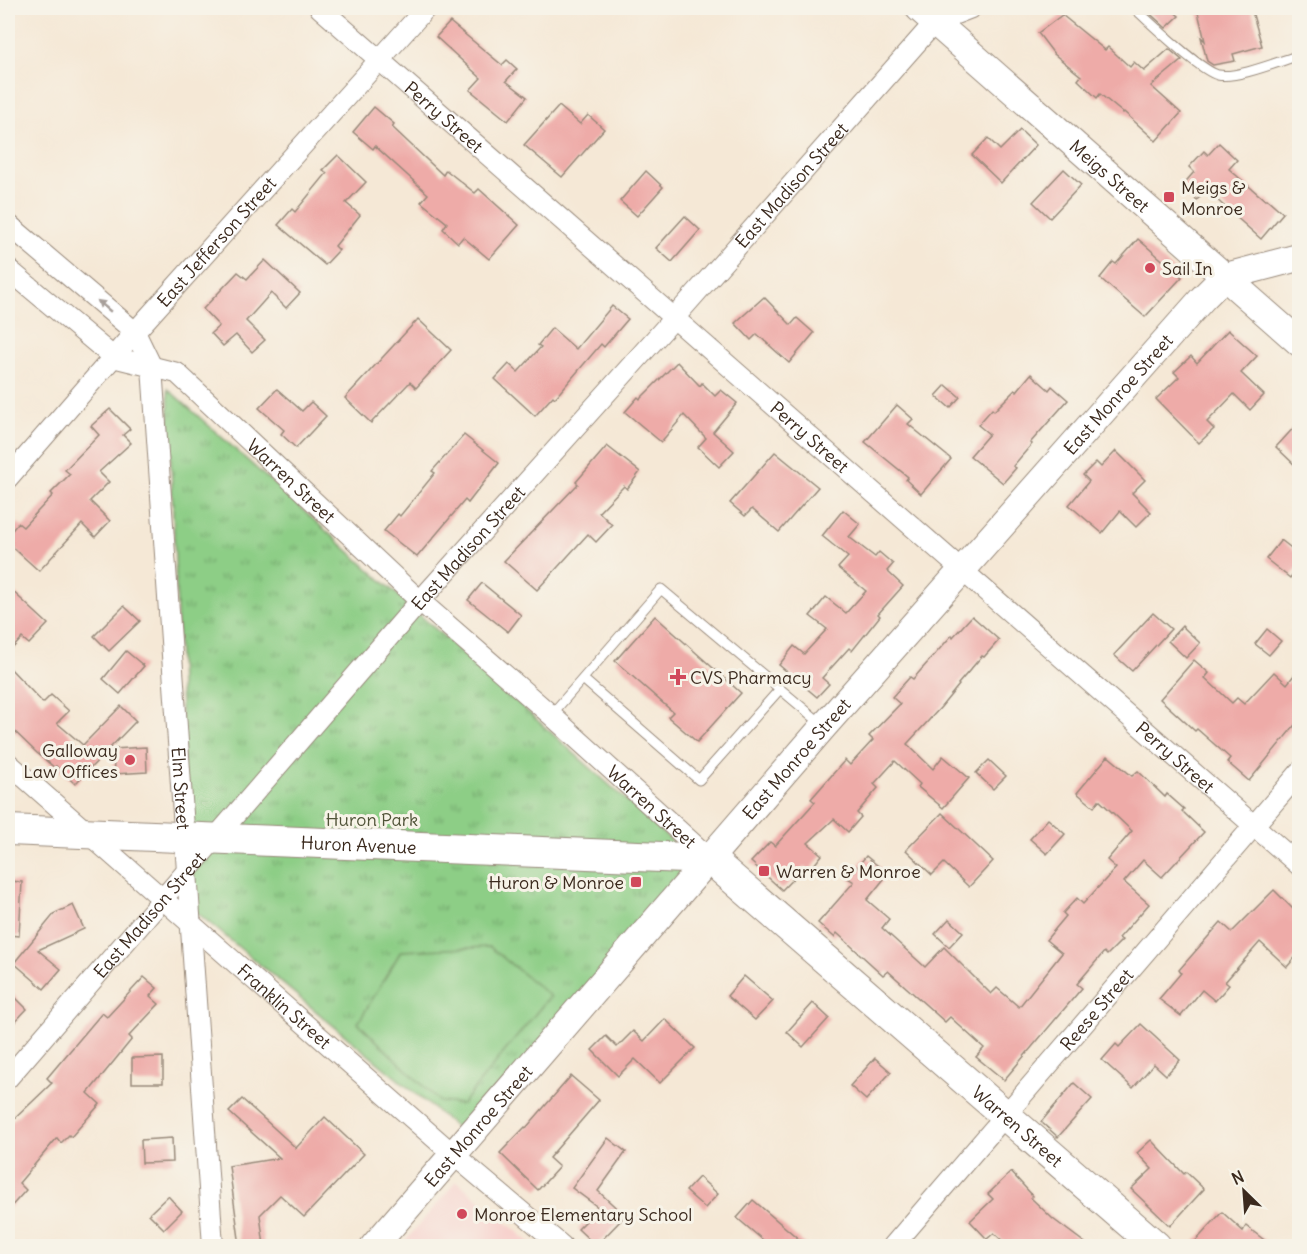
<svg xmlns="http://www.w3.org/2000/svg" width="1307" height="1254" viewBox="0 0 1307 1254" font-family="Delius,sans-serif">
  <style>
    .built { fill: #f7d0cc }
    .park { fill: url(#park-tufts); stroke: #647c52; stroke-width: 1.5 }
    .garden { fill: #8dce86; stroke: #647c52; stroke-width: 1.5 }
    .building { fill: #eeaba8 }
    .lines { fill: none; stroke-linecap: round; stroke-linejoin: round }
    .lane-casing { stroke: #98897a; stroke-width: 11 }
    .street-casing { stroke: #98897a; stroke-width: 22 }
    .secondary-casing { stroke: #98897a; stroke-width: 29 }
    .primary-casing { stroke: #98897a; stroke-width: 32 }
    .lane { stroke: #fff; stroke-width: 9 }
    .street { stroke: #fff; stroke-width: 20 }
    .secondary { stroke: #fff; stroke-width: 27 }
    .primary { stroke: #fff; stroke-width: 30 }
    .oneway { fill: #a79f9a }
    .poi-dot { fill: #d1495b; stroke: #f7f3e8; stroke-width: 2 }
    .labels { text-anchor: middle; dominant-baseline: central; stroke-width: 6; stroke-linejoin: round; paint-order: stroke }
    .street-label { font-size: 18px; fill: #3b2a1e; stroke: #f7f3e8 }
    .poi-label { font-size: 18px; fill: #3b2a1e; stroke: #f7f3e8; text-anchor: start }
    .park-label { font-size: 18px; fill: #505338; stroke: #f7f3e8 }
  </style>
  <defs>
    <pattern id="park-tufts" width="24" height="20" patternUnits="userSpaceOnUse" patternTransform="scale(1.5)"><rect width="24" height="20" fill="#8dce86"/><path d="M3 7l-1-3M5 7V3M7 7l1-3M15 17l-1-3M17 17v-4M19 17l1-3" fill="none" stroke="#74a76d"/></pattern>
  </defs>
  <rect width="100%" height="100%" fill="#f7f3e8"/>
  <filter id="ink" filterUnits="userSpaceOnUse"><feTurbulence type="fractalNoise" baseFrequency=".0167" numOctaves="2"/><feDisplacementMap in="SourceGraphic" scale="12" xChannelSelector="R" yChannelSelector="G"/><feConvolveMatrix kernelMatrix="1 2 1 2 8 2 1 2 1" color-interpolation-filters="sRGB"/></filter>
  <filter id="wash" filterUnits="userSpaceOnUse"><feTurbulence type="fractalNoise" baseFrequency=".008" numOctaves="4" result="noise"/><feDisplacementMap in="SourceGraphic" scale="24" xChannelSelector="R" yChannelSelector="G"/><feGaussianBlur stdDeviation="1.35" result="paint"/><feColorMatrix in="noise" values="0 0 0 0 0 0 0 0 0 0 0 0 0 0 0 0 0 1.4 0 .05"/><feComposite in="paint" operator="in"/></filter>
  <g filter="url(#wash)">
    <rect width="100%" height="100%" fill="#f5e8d6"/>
    <polygon class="built" points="457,1181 534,1246 401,1246"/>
    <polygon class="park" points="168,389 693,860 464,1134 189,906"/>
    <polygon class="garden" points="490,947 550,996 462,1104 440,1102 358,1023 401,951"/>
    <g id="blocks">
      <g class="building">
        <polygon points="1144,8 1170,8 1179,16 1166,28"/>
        <polygon points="1197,8 1251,8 1262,46 1233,54 1235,61 1213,65 1207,61 1201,37 1205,41"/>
        <polygon points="1062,15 1105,50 1108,47 1130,67 1134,62 1144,71 1169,49 1182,60 1151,86 1181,113 1156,141 1124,112 1123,113 1100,94 1097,98 1078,80 1081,76 1054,54 1038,33"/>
        <polygon points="450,22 502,65 507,60 517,69 506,81 527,97 508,121 470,90 481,78 436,37"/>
        <polygon points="559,106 580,124 588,115 604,129 562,177 524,145"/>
        <polygon points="374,107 394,124 392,127 443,175 446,170 475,193 479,189 519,225 489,259 463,237 458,243 443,229 447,223 421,202 428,194 375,146 373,149 353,132"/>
        <polygon points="1020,130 1036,145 1001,183 972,155 988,138 1000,150"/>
        <polygon points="1219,143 1237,160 1229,169 1265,200 1267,199 1283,213 1261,239 1206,190 1197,200 1182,186 1194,172 1189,167 1204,151 1208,155"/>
        <polygon points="338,155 366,182 346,203 360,215 335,246 339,250 325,265 278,225 292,209 295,212 327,173 323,170"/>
        <polygon points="1064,169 1081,185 1050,218 1033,202"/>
        <polygon points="646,171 663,187 637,216 620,201"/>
        <polygon points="685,216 700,230 672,262 656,248"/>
        <polygon points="1138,239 1182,277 1145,317 1100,278 1113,262 1116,264"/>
        <polygon points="265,260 300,293 286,308 271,293 246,321 265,340 252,352 236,335 223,346 211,333 219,326 203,309 238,272 247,279"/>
        <polygon points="764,297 791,325 797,318 814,333 789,363 757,334 751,340 735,323"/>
        <polygon points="612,306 628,319 604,347 601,344 555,398 553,396 535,416 495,379 509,364 518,372 541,347 538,345 552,328 576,349"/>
        <polygon points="418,319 451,350 416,388 410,382 371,423 345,398"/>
        <polygon points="1228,330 1257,356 1241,373 1264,395 1250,410 1234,394 1207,422 1214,429 1199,443 1156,399 1179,377 1174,372 1191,356 1197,363"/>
        <polygon points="677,362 700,386 702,383 715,396 721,390 737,403 713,432 734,451 719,467 698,447 706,438 684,415 661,442 625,412 638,397 640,399"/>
        <polygon points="1031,374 1049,390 1052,386 1068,400 1030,443 1032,444 1013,466 1016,468 1003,483 970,456 989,434 978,425 992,409 994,411 1015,390 1017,391"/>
        <polygon points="946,385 960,397 950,408 936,396"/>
        <polygon points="277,389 302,411 311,402 326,416 296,448 281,434 284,430 259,408"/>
        <polygon points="897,405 913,419 908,424 951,459 921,494 906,480 908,477 865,442"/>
        <polygon points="110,409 130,429 123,435 131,443 99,472 109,482 90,501 110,521 95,537 82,524 39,571 8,543 8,535 18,523 23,527 53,495 51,493 70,474 65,470 99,435 91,426"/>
        <polygon points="1299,422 1299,469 1276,447"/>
        <polygon points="464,435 499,463 468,503 465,500 417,557 384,531 398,514 400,516 435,473 432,471"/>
        <polygon points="607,446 640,472 627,489 624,486 599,512 612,525 596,542 588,534 537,590 504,561 578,484 576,482"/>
        <polygon points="1116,451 1145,480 1132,493 1151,512 1136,527 1120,511 1102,533 1069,505 1089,481 1083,475 1096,462 1101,467"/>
        <polygon points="775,452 818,487 779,532 752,509 745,516 730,503"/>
        <polygon points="843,510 860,524 849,537 875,557 879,552 893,564 887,571 903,586 878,614 880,616 852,651 849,648 822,678 829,684 817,697 779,665 794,646 804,654 827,629 810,616 826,597 846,613 866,591 838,568 848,557 822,536"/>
        <polygon points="1281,540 1299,554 1299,566 1290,578 1266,559"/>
        <polygon points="482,583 521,615 508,632 468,600"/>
        <polygon points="8,587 48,624 29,644 22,638 8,653"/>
        <polygon points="124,606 140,621 109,651 94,636"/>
        <polygon points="1153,613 1171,629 1132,671 1114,655"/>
        <polygon points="655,616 741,693 697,742 668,717 673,712 615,661"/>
        <polygon points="972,616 999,640 984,657 982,656 958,684 959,685 941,707 907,744 933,769 943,756 969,778 943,808 918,787 920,784 895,761 874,784 878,788 857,813 861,817 848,832 834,819 808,843 822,855 810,870 805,866 782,890 751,862 770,842 775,846 815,802 811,799 845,760 850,765 873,740 869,736 900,704 892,697 910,677 913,679 952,635 953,637"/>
        <polygon points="1182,626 1200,643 1186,658 1168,641"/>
        <polygon points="1267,629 1281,641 1269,655 1255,644"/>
        <polygon points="126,651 144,666 120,694 103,679"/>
        <polygon points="1194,660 1209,673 1205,678 1232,703 1237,698 1244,704 1274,672 1287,684 1299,669 1299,720 1249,781 1227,762 1230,758 1197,729 1195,731 1160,699"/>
        <polygon points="8,666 43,703 51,695 69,711 57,723 83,745 121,706 136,721 75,784 56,766 55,768 37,753 8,725"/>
        <polygon points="146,747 147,772 114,774 113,749"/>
        <polygon points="1108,756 1132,776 1138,771 1165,797 1167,794 1184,809 1182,811 1204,832 1162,877 1143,860 1124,882 1149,904 1119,938 1122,940 1107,955 1104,952 1077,984 1082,988 1004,1080 976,1057 984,1048 950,1017 945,1022 888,971 883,975 837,933 834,937 818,923 854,882 848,878 866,856 888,874 867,900 889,919 882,928 925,967 944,947 991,994 997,988 1019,1007 1062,953 1046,940 1066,916 1063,913 1077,898 1083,904 1116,868 1107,860 1132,831 1099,800 1094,807 1077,793"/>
        <polygon points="989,760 1006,776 993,789 976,773"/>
        <polygon points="942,813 993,861 969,887 944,863 932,875 906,850"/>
        <polygon points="1048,819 1065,834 1047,854 1030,839"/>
        <polygon points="8,881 22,882 19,936 8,935"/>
        <polygon points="1274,890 1299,915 1299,953 1287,967 1260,942 1225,982 1229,985 1215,1001 1202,990 1181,1016 1159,999 1181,973 1179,970 1221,922 1232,932"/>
        <polygon points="73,905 84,929 38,950 61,969 44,989 14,963 55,913"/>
        <polygon points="949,919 963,932 949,947 935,934"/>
        <polygon points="744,976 773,1001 755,1020 727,996"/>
        <polygon points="144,977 157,988 150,996 159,1004 129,1036 132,1039 88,1093 100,1104 71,1137 69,1135 61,1143 57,1138 19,1183 26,1190 8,1210 8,1125 52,1083 47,1078 102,1013 107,1017"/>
        <polygon points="8,990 27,1009 8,1029"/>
        <polygon points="813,1003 829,1018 803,1047 787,1032"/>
        <polygon points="665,1019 695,1048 660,1083 635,1059 618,1076 592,1050 606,1036 617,1047 633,1031 644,1041"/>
        <polygon points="1141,1024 1180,1060 1166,1075 1154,1064 1133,1088 1102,1060 1116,1044 1119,1047"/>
        <polygon points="163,1057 163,1083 132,1083 132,1058"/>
        <polygon points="875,1058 891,1072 866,1100 850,1086"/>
        <polygon points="571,1076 599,1100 549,1158 559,1167 538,1190 500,1153 525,1127 526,1128"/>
        <polygon points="1074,1083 1092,1099 1058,1137 1041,1122"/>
        <polygon points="242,1099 296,1148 325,1117 364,1154 304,1217 280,1195 260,1215 264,1246 240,1246 229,1166 280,1158 229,1112"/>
        <polygon points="172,1138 173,1162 142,1163 141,1140"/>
        <polygon points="608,1138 626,1152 598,1191 625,1216 596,1246 578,1229 599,1208 572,1188"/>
        <polygon points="1151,1140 1184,1174 1186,1172 1204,1189 1170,1226 1131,1189 1152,1169 1137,1153"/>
        <polygon points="1011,1172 1033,1196 1031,1198 1053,1219 1089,1246 1008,1246 994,1233 987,1239 970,1221 993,1199 988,1194"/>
        <polygon points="699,1177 718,1194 705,1208 686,1191"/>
        <polygon points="168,1196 182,1211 164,1229 149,1214"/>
        <polygon points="753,1200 807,1246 770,1246 737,1218"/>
        <polygon points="1222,1212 1243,1231 1246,1226 1272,1246 1191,1246"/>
      </g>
    </g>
  </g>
  <g filter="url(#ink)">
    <use href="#blocks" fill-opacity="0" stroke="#98897a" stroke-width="1.5"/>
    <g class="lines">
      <defs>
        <g id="lane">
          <path d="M1134,8C1151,23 1199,70 1218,75C1237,79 1280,61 1300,55"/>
          <polyline points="583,679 699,780 780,689"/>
          <polyline points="551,715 661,589 823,725"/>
        </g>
        <g id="street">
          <path id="s1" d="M320,8L1300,866"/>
          <path id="s2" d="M8,224L135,332L152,367L213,1246"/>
          <path id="s3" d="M8,269L113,357L177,373L420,601L551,715L710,859"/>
          <path id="s4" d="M8,478L135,332L426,8"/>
          <path id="s5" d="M8,763L454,1155L562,1246"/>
          <path id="s6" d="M8,1078L420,601L674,318L935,22L971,8"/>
          <path id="s7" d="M893,1246L1300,772"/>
        </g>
        <g id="secondary">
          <path id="s8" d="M919,8L1300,343"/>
          <path id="s9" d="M374,1246L824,726L1203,298L1224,277L1300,257"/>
        </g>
        <g id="primary">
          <path id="s10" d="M8,830L710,859L1156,1246"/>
        </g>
      </defs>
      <use href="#lane" class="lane-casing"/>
      <use href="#street" class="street-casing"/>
      <use href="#secondary" class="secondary-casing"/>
      <use href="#primary" class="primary-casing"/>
      <use href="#lane" class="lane"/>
      <use href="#street" class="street"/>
      <use href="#secondary" class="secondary"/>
      <use href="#primary" class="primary"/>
    </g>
    <defs><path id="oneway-solid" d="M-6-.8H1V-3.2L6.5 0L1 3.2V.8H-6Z" transform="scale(1.5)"/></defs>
    <use class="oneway" href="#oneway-solid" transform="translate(104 306) rotate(-140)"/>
  </g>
  <g class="poi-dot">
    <rect x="1163" y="191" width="12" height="12" rx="3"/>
    <circle cx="1150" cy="268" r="6"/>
    <path d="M675 668h6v6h6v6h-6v6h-6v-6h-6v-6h6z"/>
    <circle cx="130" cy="760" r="6"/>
    <rect x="758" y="865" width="12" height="12" rx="3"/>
    <rect x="630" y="876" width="12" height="12" rx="3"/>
    <circle cx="462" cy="1214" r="6"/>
  </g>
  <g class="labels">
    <g class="street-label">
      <text stroke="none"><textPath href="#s1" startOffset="165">Perry Street</textPath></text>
      <text stroke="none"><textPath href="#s8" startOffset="254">Meigs Street</textPath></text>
      <text stroke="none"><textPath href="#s6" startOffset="1188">East Madison Street</textPath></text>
      <text stroke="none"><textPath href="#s4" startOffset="315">East Jefferson Street</textPath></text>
      <text stroke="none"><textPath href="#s9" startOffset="1131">East Monroe Street</textPath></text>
      <text stroke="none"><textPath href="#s1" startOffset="651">Perry Street</textPath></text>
      <text stroke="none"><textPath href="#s3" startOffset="360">Warren Street</textPath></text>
      <text stroke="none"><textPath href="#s6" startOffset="702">East Madison Street</textPath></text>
      <text stroke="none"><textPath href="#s1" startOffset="1137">Perry Street</textPath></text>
      <text stroke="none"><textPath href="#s9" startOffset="645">East Monroe Street</textPath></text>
      <text stroke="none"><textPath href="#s2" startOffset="628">Elm Street</textPath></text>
      <text stroke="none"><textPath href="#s3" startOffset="846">Warren Street</textPath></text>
      <text stroke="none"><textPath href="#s10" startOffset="351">Huron Avenue</textPath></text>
      <text stroke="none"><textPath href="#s6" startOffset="216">East Madison Street</textPath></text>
      <text stroke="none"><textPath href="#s5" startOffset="368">Franklin Street</textPath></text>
      <text stroke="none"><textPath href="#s7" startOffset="312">Reese Street</textPath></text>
      <text stroke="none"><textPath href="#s9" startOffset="159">East Monroe Street</textPath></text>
      <text stroke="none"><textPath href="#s10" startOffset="1110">Warren Street</textPath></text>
    </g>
    <g class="poi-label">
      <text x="1181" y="187">Meigs &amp;<tspan x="1181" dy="21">Monroe</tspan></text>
      <text x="1162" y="268">Sail In</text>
      <text x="690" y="677">CVS Pharmacy</text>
      <text x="118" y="750" text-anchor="end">Galloway<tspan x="118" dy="21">Law Offices</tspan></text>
      <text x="776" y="871">Warren &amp; Monroe</text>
      <text x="624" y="882" text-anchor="end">Huron &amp; Monroe</text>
      <text x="474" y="1214">Monroe Elementary School</text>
    </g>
    <g class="park-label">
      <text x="372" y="819">Huron Park</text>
    </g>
  </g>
  <rect width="1307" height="1254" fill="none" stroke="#f7f3e8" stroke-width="30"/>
  <g transform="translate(1244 1191) rotate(335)" stroke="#f7f3e8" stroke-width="4.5" paint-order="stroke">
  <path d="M0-4.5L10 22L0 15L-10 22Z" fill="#3b2a1e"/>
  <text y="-9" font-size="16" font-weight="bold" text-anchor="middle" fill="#3b2a1e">N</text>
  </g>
</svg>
